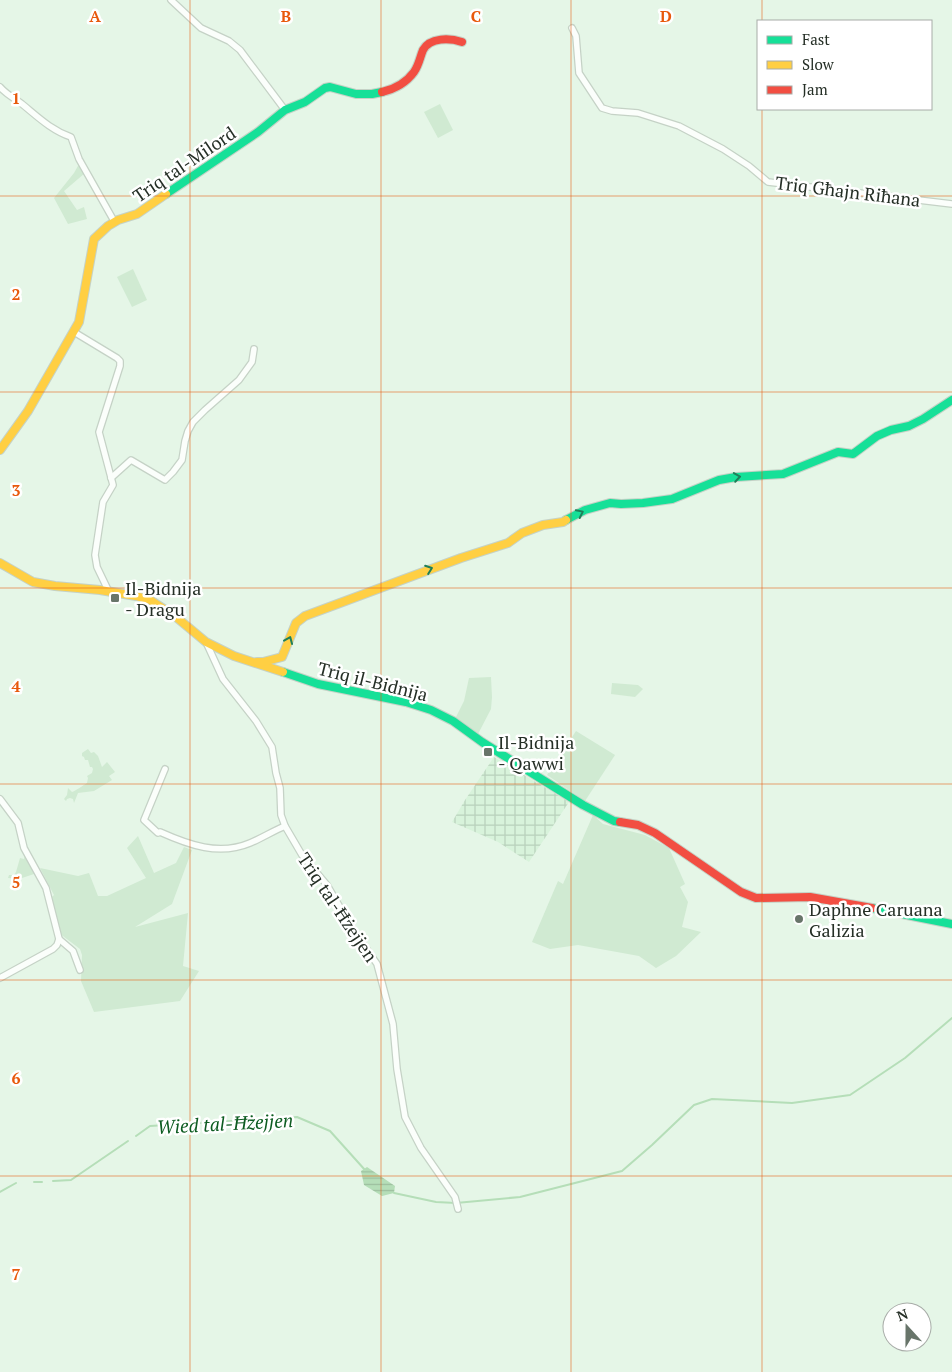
<svg xmlns="http://www.w3.org/2000/svg" width="952" height="1372" viewBox="0 0 952 1372" font-family="'PT Serif',serif">
  <style>
    .industrial { fill: url(#industrial-grid) }
    .grass { fill: #d0ead2 }
    .water { fill: url(#water-rules) }
    .lines { fill: none; stroke-linecap: round; stroke-linejoin: round }
    .stream { stroke: #b5deb8; stroke-width: 2 }
    .street-casing { stroke: #c5d2c6; stroke-width: 8 }
    .fast-casing { stroke: #c5d2c6; stroke-width: 10 }
    .slow-casing { stroke: #c5d2c6; stroke-width: 10 }
    .jam-casing { stroke: #c5d2c6; stroke-width: 10 }
    .street { stroke: #fbfefb; stroke-width: 5.5 }
    .fast { stroke: #16e098; stroke-width: 8 }
    .slow { stroke: #ffcf43; stroke-width: 8 }
    .jam { stroke: #f24e42; stroke-width: 8 }
    .oneway { stroke: #1e7f59 }
    .grid { fill: none; stroke: #e8590c; stroke-width: 1; stroke-opacity: 0.55 }
    .poi-dot { fill: #68756a; stroke: #fff; stroke-width: 2 }
    .labels { text-anchor: middle; dominant-baseline: central; stroke-width: 5; stroke-linejoin: round; paint-order: stroke }
    .street-label { font-size: 18px; fill: #252f26; stroke: #fff }
    .poi-label { font-size: 18px; fill: #252f26; stroke: #fff; text-anchor: start }
    .water-label { font-size: 19px; font-style: italic; fill: #0d5c21; stroke: #fff }
    .grid-label { font-size: 16px; text-anchor: middle; font-weight: bold; fill: #e8590c; stroke: #fff; stroke-width: 5; stroke-linejoin: round; paint-order: stroke }
  </style>
  <defs>
    <pattern id="industrial-grid" width="8" height="8" patternUnits="userSpaceOnUse" patternTransform="scale(1.25)"><rect width="8" height="8" fill="#d8f3db"/><path d="M0 4h8M4 0v8" fill="none" stroke="#b9d1bc"/></pattern>
    <pattern id="water-rules" width="6" height="5" patternUnits="userSpaceOnUse" patternTransform="scale(1.25)"><rect width="6" height="5" fill="#b5deb8"/><path d="M0 2.5h6" fill="none" stroke="#9cbf9e"/></pattern>
  </defs>
  <rect width="100%" height="100%" fill="#e5f6e7"/>
  <polygon class="industrial" points="494,757 569,802 529,862 498,842 452,822 465,800"/>
  <g class="grass">
    <polygon points="440,104 453,130 438,138 424,112"/>
    <polygon points="79,164 85,173 64,191 77,210 84,207 87,219 68,224 54,198 74,173"/>
    <polygon points="133,269 147,300 132,307 117,277"/>
    <polygon points="491,677 492,697 491,709 478,734 455,719 464,701 469,678"/>
    <polygon points="612,683 638,685 643,689 635,697 611,694"/>
    <polygon points="576,731 615,755 585,801 547,775"/>
    <path d="M88,749L91,753L94,752L98,756L102,767L107,762L115,772L109,776L112,780L94,791L78,793L74,803L73,799L70,798L67,799L66,801L64,799L67,795L68,788L72,792C75,791 84,785 87,783L88,778L87,776L92,773L93,769L92,767H90L88,760H85L84,757L82,756V753Z"/>
    <polygon points="593,815 603,824 645,835 669,848 685,884 680,887 688,902 682,927 701,932 676,956 656,968 639,956 578,945 550,949 532,942 558,881 563,884"/>
    <polygon points="138,836 154,873 176,863 184,847 192,850 172,904 135,927 188,913 183,966 199,971 180,1001 94,1012 81,981 82,955 80,949 59,933 52,897 54,895 40,868 78,876 89,873 98,896 107,896 146,878 127,848"/>
    <polygon points="25,854 37,873 19,879 8,878 9,875 14,875 16,872 20,858 24,859"/>
  </g>
  <polygon class="water" points="367,1167 395,1186 394,1193 382,1196 364,1185 361,1171"/>
  <g class="lines">
    <g class="stream">
      <polyline points="136,1136 150,1126 297,1117 330,1131 365,1170"/>
      <polyline points="53,1181 71,1180 128,1141"/>
      <polyline points="34,1182 42,1182"/>
      <polyline points="0,1192 16,1183"/>
      <polyline points="394,1193 436,1202 456,1203 520,1197 622,1171 652,1145 694,1105 712,1099 792,1103 850,1095 905,1058 952,1018"/>
    </g>
    <defs>
      <g id="street">
        <polyline points="171,0 201,28 229,41 240,50 285,110"/>
        <polyline points="572,28 576,36 579,73 602,108 612,111 638,113 679,126 723,149 749,166 768,182 952,204"/>
        <path d="M0,87C7,95 14,98 22,104C38,117 51,130 71,137L79,159L114,221"/>
        <polyline points="74,332 117,358 120,361 120,366 99,432 113,485 103,502 95,555 97,567 109,592"/>
        <polyline points="111,478 131,460 165,480 173,472 182,460 185,441 188,431 193,422 205,410 239,380 252,362 254,349"/>
        <polyline points="206,642 223,679 256,721 272,747 276,773 280,788 281,815 285,826 302,855 327,885 352,928 377,964 393,1024 397,1069 405,1117 421,1148 455,1197 458,1209"/>
        <path d="M165,769L144,820L158,833L160,832C189,845 219,856 250,843C262,838 273,831 285,826"/>
        <polyline points="0,799 18,823 24,848 46,888 59,939 73,951 80,970"/>
        <polyline points="0,978 53,949 57,945 59,939"/>
      </g>
      <g id="fast">
        <polyline points="166,194 258,132 285,110 305,102 325,88 330,87 356,94 372,94 382,92"/>
        <polyline points="566,520 585,510 610,503 621,504 643,503 672,499 719,480 736,477 783,474 838,452 853,454 877,436 891,430 909,426 923,419 952,400"/>
        <polyline points="283,672 318,684 406,702 431,710 453,721 482,742 583,805 614,821 620,822"/>
        <polyline points="872,908 952,924"/>
      </g>
      <g id="slow">
        <polyline points="0,450 28,411 79,322 94,239 108,226 118,220 137,214 166,194"/>
        <polyline points="0,563 33,582 55,586 100,590 136,596 150,600 176,617 206,642 234,656 283,672"/>
        <polyline points="257,662 263,662 282,657 296,623 305,616 461,558 508,543 522,533 543,525 563,522 566,520"/>
      </g>
      <g id="jam">
        <path d="M382,92C395,89 406,83 414,72C419,65 420,57 423,50C430,37 450,38 462,42"/>
        <polyline points="620,822 638,825 655,833 741,892 756,898 810,897 872,908"/>
      </g>
    </defs>
    <use href="#street" class="street-casing"/>
    <use href="#fast" class="fast-casing"/>
    <use href="#slow" class="slow-casing"/>
    <use href="#jam" class="jam-casing"/>
    <use href="#street" class="street"/>
    <use href="#fast" class="fast"/>
    <use href="#slow" class="slow"/>
    <use href="#jam" class="jam"/>
  </g>
  <defs><path id="oneway-chevron" d="M-2-3.5L2.5 0L-2 3.5" fill="none" stroke-width="1.6" stroke-linecap="round" stroke-linejoin="round" transform="scale(1.25)"/></defs>
  <g class="oneway">
    <use href="#oneway-chevron" transform="translate(737 477) rotate(-9)"/>
    <use href="#oneway-chevron" transform="translate(580 513) rotate(-26)"/>
    <use href="#oneway-chevron" transform="translate(429 569) rotate(-20)"/>
    <use href="#oneway-chevron" transform="translate(289 640) rotate(-67)"/>
  </g>
  <path class="grid" d="M190,0V1372M381,0V1372M571,0V1372M762,0V21M762,109V1372M0,196H952M0,392H952M0,588H952M0,784H952M0,980H952M0,1176H952"/>
  <g class="poi-dot">
    <rect x="110" y="593" width="10" height="10" rx="2.5"/>
    <rect x="483" y="747" width="10" height="10" rx="2.5"/>
    <circle cx="799" cy="919" r="5"/>
  </g>
  <g class="labels">
    <g class="street-label">
      <text transform="translate(184 164) rotate(-34)">Triq tal-Milord</text>
      <text transform="translate(848 191) rotate(7)">Triq Għajn Riħana</text>
      <text transform="translate(373 681) rotate(14)">Triq il-Bidnija</text>
      <text transform="translate(338 907) rotate(56)">Triq tal-Ħżejjen</text>
    </g>
    <g class="poi-label">
      <text x="125" y="588">Il-Bidnija<tspan x="125" dy="21">- Dragu</tspan></text>
      <text x="498" y="742">Il-Bidnija<tspan x="498" dy="21">- Qawwi</tspan></text>
      <text x="809" y="909">Daphne Caruana<tspan x="809" dy="21">Galizia</tspan></text>
    </g>
    <g class="water-label">
      <text transform="translate(225 1123) rotate(-3)">Wied tal-Ħżejjen</text>
    </g>
  </g>
  <g class="grid-label">
    <text x="95" y="22">A</text>
    <text x="286" y="22">B</text>
    <text x="476" y="22">C</text>
    <text x="666" y="22">D</text>
    <text x="16" y="104">1</text>
    <text x="16" y="300">2</text>
    <text x="16" y="496">3</text>
    <text x="16" y="692">4</text>
    <text x="16" y="888">5</text>
    <text x="16" y="1084">6</text>
    <text x="16" y="1280">7</text>
  </g>
  <rect x="757" y="20" width="175" height="90" fill="#ffffff" stroke="#a8aca8"/>
  <rect x="767" y="36" width="25" height="8" fill="#16e098" stroke="#a8aca8"/>
  <text x="802" y="45" font-size="15" fill="#252f26">Fast</text>
  <rect x="767" y="61" width="25" height="8" fill="#ffcf43" stroke="#a8aca8"/>
  <text x="802" y="70" font-size="15" fill="#252f26">Slow</text>
  <rect x="767" y="86" width="25" height="8" fill="#f24e42" stroke="#a8aca8"/>
  <text x="802" y="95" font-size="15" fill="#252f26">Jam</text>
  <g transform="translate(907 1327) rotate(339)"><circle r="24" fill="#ffffff" stroke="#a8aca8"/>
  <path d="M0-4L9 19L0 12L-9 19Z" fill="#68756a"/>
  <text y="-8" font-size="14" font-weight="bold" text-anchor="middle" fill="#252f26">N</text>
  </g>
</svg>
